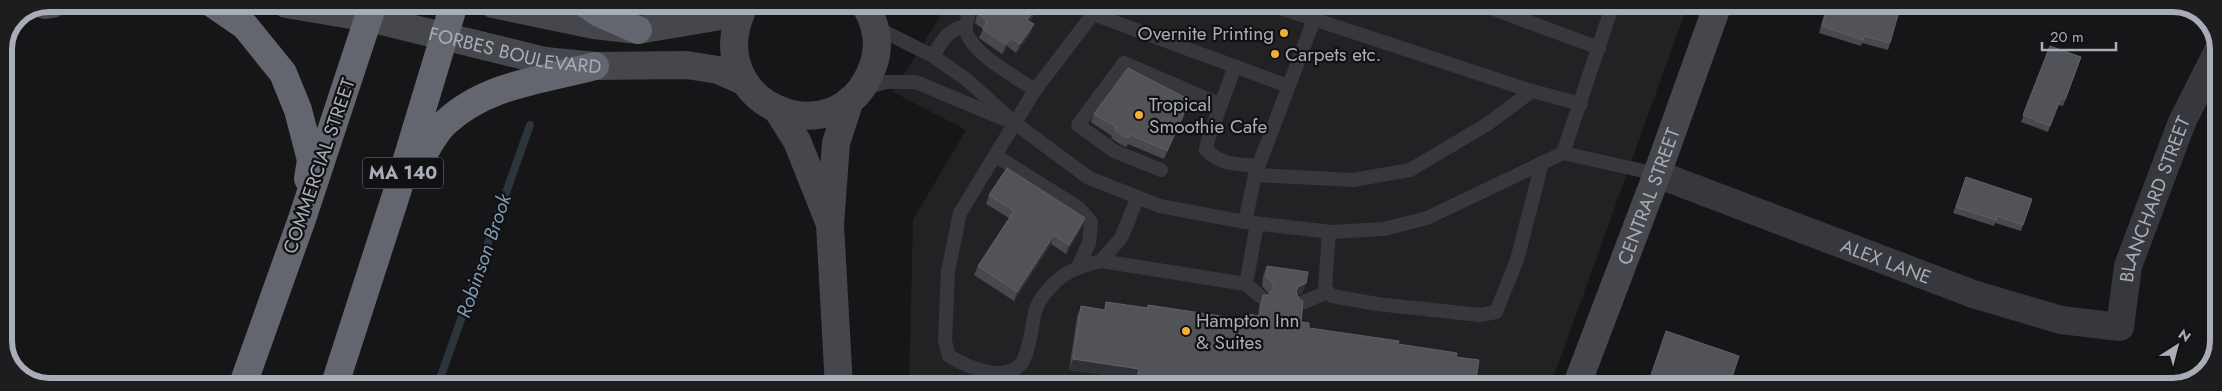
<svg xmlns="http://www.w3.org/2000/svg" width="2222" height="391" viewBox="0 0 2222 391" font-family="Jost,sans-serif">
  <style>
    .built { fill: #222225 }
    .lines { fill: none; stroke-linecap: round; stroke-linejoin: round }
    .stream { stroke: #2c353c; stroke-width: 8 }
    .lane { stroke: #37383d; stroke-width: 14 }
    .street { stroke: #37383d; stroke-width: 28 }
    .secondary { stroke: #45474d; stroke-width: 28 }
    .highway { stroke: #63666e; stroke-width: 28 }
    .wall { fill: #47494d }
    .shaded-wall { fill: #2f3033 }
    .building { fill: #525359; stroke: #5f6168 }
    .poi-dot { fill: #f2b134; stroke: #111113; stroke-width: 2 }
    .labels { text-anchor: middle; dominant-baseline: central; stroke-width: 4.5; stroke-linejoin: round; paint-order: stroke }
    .shield { fill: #111113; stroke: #7b7e86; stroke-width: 1 }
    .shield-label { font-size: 18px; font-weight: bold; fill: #a8adb8 }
    .poi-label { font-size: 19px; fill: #a8adb8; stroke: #111113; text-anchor: start }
    .street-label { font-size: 19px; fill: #a8adb8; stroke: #111113 }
    .water-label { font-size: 20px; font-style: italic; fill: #7f9bb3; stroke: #111113 }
    .rim { fill: none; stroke: #a8adb8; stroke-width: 6 }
  </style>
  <rect width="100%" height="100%" fill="#161618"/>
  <polygon class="built" points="948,4 1688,4 1550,387 909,387 913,220 966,130 893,92"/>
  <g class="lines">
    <polyline class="stream" points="437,387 530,125"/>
    <g class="lane">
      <path d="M1097,4L1093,14L1035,90L960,213L948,271L945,341L949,356C966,366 1003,384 1021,364C1024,360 1028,349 1029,343C1033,331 1032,313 1039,302C1056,276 1071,268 1101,261L1246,284L1257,224"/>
      <polyline points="1268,4 1532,91"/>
      <polyline points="1320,4 1255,175 1353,180 1410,170 1486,125 1532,91 1581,104"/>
      <polyline points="1480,4 1599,48"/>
      <polyline points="1093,14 1288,86"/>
      <path d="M968,17C966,24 964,30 968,36C977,56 1017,78 1035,90"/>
      <polyline points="875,27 933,56 967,80 1016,124 1089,178 1160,206 1245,222 1331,232 1384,229 1427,218 1563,153 1657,174"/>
      <path d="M933,56C942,40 947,31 965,26"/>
      <path d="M1235,66L1208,140L1206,150C1221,165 1238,164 1258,166"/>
      <polyline points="862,89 886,82 916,82 1004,119"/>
      <polyline points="1563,153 1613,4"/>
      <polyline points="996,156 1079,208 1091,222 1089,243 1078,267"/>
      <polyline points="1161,170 1114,151 1078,125 1124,63 1221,105"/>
      <polyline points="1245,222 1255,175"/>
      <polyline points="1329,232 1325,288 1332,296 1377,304 1480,315 1496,312 1517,260 1542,163"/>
      <polyline points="1101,261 1121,238 1138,197"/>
      <polyline points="1246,284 1261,297"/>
      <polyline points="1301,303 1328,292"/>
    </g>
    <path class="street" id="s1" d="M1657,174L1973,294L2061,320L2120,327L2128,266L2182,122L2218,51"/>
    <g class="secondary">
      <path id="s2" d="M286,4L369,18L545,61L595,66L687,65L718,70L743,81"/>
      <polyline points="493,4 594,25 638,30 721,16 745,4"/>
      <path d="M745,4C694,103 838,164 873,66C881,45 876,22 864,4"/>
      <polyline points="45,5 52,4"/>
      <polyline points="778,111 797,141 828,219"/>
      <polyline points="839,387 830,225 836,143 850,100"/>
      <path id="s3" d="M1576,387L1657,174L1718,4"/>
    </g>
    <g class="highway">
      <polyline points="213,4 245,26 283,73 298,110 311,160 308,179"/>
      <polyline points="586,4 599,13 638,30"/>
      <path d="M413,170C424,156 432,135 445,123C487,84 543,80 595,66"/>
      <polyline points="242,387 302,219 373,4"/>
      <polyline points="334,387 397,192 454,4"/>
    </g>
  </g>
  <g class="wall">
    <polygon points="958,4 1040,4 1037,11 1030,21 1031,33 1016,53 1007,46 1002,54 979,38 983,29 975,23 977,15 974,11 966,8 961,13 956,9"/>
    <polygon points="1827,4 1858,4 1890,43 1888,50 1862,43 1861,46 1819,33"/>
    <polygon points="2050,46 2081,57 2063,106 2058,105 2048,132 2021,122"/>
    <polygon points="1187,109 1164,159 1128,144 1126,147 1118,143 1111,138 1112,136 1091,122 1094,114"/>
    <polygon points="1966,177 2032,199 2021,231 1995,223 1994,226 1953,213"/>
    <polygon points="989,195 1082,227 1066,254 1051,244 1014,301 974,275 978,266 1009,218 986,204"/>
    <polygon points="2218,206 2218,257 2213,257 2216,212"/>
    <polygon points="1267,266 1306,283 1302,293 1134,386 1135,379 1069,370 1077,317 1081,306 1104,310 1106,302 1147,308 1148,305 1246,320 1248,314 1258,316 1259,306 1263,295 1268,295 1269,294 1262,286 1263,276"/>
    <polygon points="1663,340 1729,387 1647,387"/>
  </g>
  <g class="shaded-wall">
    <polygon points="964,4 968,4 966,8 961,13"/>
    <polygon points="1039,4 1037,11 1024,29 1027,20"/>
    <polygon points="1034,24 1031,33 1016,53 1020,44"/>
    <polygon points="1011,38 1007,46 1002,54 1006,45"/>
    <polygon points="1190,100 1187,109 1164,159 1167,151"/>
    <polygon points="1085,218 1082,227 1066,254 1069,245"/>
    <polygon points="1054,235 1051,244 1014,301 1017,292"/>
    <polygon points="2216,250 2218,250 2218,257 2213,257"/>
    <polygon points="1306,283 1302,293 1294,297 1298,287"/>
    <polygon points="1073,359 1139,369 1135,379 1069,370"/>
    <polygon points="1138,376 1215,387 1141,387 1134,386"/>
  </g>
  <g class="building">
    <polygon points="978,4 1039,4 1027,20 1034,24 1020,44 1011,38 1006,45 983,29 987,21 979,14 980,7"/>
    <polygon points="1828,4 1858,4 1898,15 1890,43 1864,36 1863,40 1822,26"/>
    <polygon points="2050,46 2081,57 2065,100 2061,98 2050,126 2023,115"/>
    <polygon points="1128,68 1190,100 1167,151 1131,135 1129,138 1121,135 1115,130 1116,127 1094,114"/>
    <polygon points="1007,168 1085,218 1069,245 1054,235 1017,292 978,266 1014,211 989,195"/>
    <polygon points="1966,177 2032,199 2023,225 1997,216 1996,220 1956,207"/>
    <polygon points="2218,211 2218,250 2216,250"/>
    <polygon points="1267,266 1308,272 1306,283 1298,287 1296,292 1299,299 1303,301 1301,322 1309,323 1309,328 1399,341 1398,344 1457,353 1456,357 1479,360 1475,387 1215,387 1138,376 1139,369 1073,359 1081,306 1105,310 1106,302 1148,308 1148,305 1247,320 1248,314 1260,316 1263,295 1268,295 1273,289 1273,284 1266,276"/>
    <polygon points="1666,331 1739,356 1729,387 1677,387 1650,378"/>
  </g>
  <g class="poi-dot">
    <circle cx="1284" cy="33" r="5"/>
    <circle cx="1275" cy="54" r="5"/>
    <circle cx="1139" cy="115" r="5"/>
    <circle cx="1186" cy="331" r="5"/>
  </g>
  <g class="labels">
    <rect class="shield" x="363" y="157.5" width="80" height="31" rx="4"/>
    <g class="shield-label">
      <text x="403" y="173">MA 140</text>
    </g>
    <g class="poi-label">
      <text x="1274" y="33" text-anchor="end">Overnite Printing</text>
      <text x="1285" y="54">Carpets etc.</text>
      <text x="1149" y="104">Tropical<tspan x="1149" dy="22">Smoothie Cafe</tspan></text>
      <text x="1196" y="320">Hampton Inn<tspan x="1196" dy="22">&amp; Suites</tspan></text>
    </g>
    <g class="street-label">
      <text stroke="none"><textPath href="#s2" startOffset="234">FORBES BOULEVARD</textPath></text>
      <text transform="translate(319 166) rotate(-71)">COMMERCIAL STREET</text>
      <text stroke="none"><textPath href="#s3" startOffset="204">CENTRAL STREET</textPath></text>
      <text stroke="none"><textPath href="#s1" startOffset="622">BLANCHARD STREET</textPath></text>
      <text stroke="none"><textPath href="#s1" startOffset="245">ALEX LANE</textPath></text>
    </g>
    <g class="water-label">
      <text transform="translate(484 256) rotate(-71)">Robinson Brook</text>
    </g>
  </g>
  <path d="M0 0H2222V391H0ZM49 12H2173A37 37 0 0 1 2210 49V341A37 37 0 0 1 2173 378H49A37 37 0 0 1 12 341V49A37 37 0 0 1 49 12Z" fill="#1d1d20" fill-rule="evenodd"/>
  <path class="rim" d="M49 12H2173A37 37 0 0 1 2210 49V341A37 37 0 0 1 2173 378H49A37 37 0 0 1 12 341V49A37 37 0 0 1 49 12Z"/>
  <g transform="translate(2177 346) rotate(36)" stroke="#111113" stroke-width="4" paint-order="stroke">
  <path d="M0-4L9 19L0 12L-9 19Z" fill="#a8adb8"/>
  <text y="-8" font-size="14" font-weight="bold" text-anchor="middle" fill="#a8adb8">N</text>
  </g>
  <path d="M2042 42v8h74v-8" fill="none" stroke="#a8adb8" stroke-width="2.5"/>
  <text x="2050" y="42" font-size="15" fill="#a8adb8" stroke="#111113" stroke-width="4" paint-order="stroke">20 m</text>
</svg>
